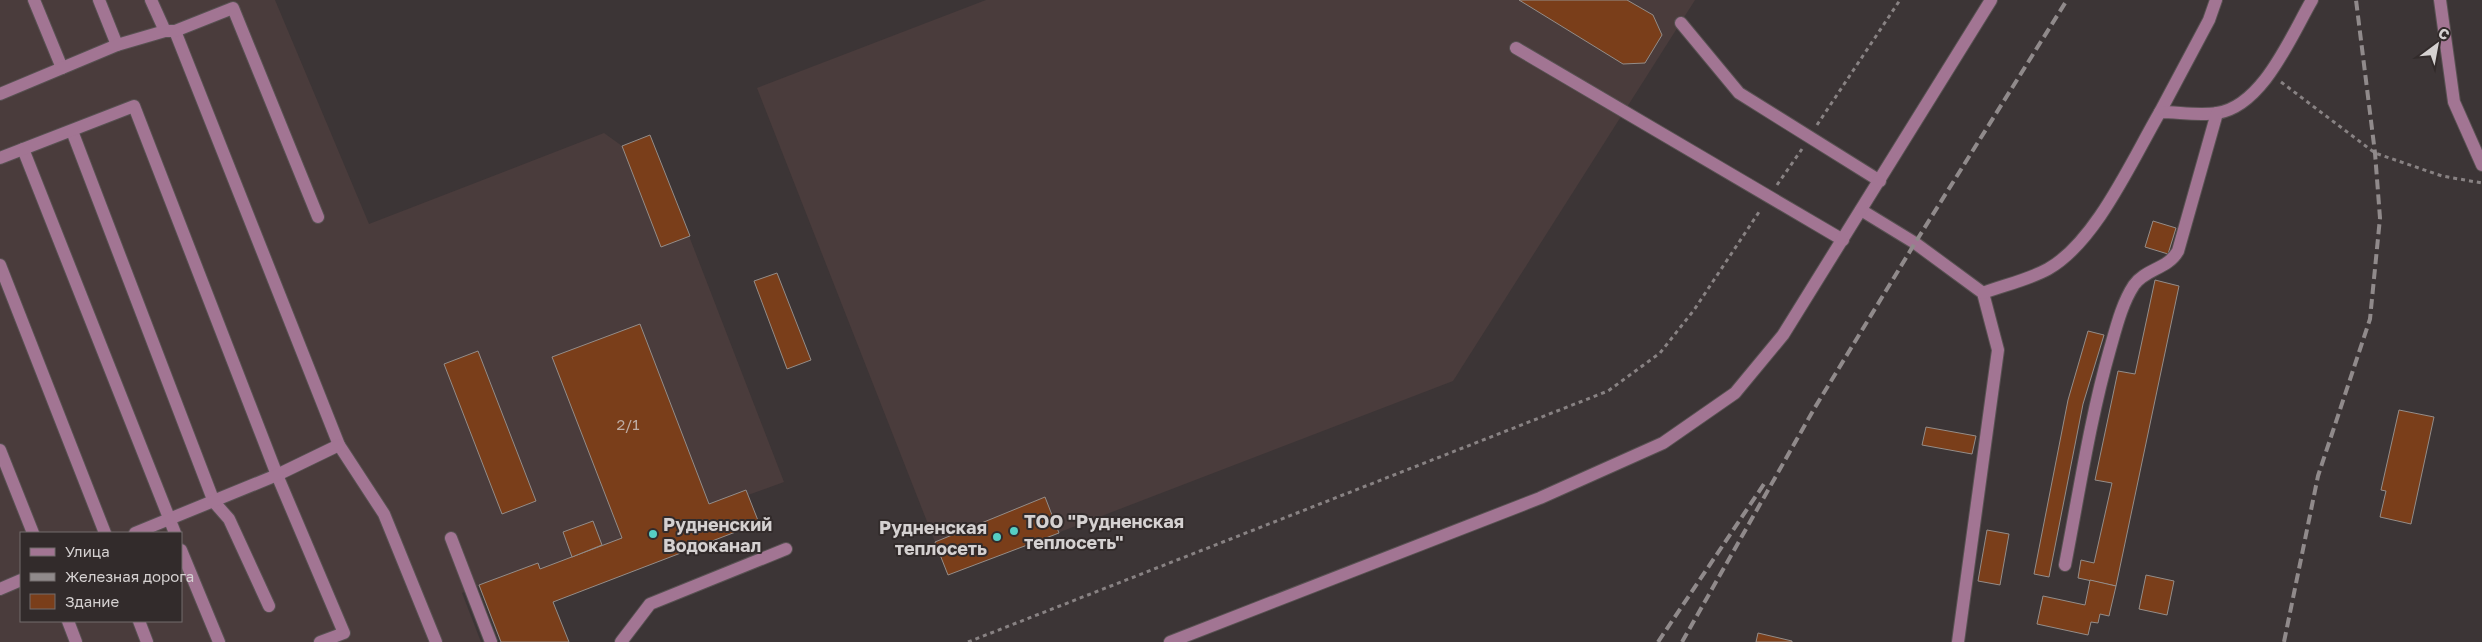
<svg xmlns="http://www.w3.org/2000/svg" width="2482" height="642" viewBox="0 0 2482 642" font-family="'Golos Text',sans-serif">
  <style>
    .built { fill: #4a3c3c; fill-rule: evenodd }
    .building { fill: #7a3e1a; stroke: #948d89 }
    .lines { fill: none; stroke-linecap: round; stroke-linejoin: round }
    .minor-casing { stroke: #585152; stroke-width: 14 }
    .path { stroke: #888283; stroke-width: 3; stroke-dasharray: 4 4; stroke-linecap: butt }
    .minor { stroke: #a27593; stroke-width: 12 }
    .rail { stroke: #908a8b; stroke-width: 4; stroke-dasharray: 10 5; stroke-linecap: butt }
    .poi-dot { fill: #56cec4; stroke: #322b2b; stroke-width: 2 }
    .labels { text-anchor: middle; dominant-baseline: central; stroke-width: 4; stroke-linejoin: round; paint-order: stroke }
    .number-label { font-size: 15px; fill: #beaca3 }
    .poi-label { font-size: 18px; font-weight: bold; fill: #d5d1d1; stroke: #322b2b; text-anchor: start }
  </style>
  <rect width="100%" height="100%" fill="#3c3536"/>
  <g class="built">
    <path d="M0,0H275L369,224L604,133L622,146L650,135L784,482L748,495L759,523L553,602L569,642H501L479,586L462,593L481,642H0ZM21,533H181V621H21Z"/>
    <polygon points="986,0 1695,0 1453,381 948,575 757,88"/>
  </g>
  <g class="building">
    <polygon points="1519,0 1627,0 1653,15 1662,35 1645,63 1623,64"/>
    <polygon points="650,135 690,236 661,247 622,146"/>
    <polygon points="2153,221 2176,228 2168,254 2145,247"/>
    <polygon points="777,273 811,360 787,369 754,281"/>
    <polygon points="2155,280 2179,286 2116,586 2078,578 2081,560 2094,563 2112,483 2095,480 2118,371 2135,374"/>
    <polygon points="640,324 709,504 746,490 759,523 553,602 569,642 501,642 479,585 538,563 540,569 622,538 552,357"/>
    <polygon points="2088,331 2104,335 2083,404 2049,577 2034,574 2068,400"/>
    <polygon points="478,351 536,501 502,514 444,364"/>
    <polygon points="2399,410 2434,417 2411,524 2380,517 2386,491 2381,490"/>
    <polygon points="1926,427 1976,436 1972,454 1922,445"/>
    <polygon points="1045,497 1059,533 948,575 935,542"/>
    <polygon points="593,521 602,545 572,557 563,532"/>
    <polygon points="1987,530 2009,534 2000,585 1978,581"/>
    <polygon points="2146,575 2174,581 2167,615 2139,609"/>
    <polygon points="2090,580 2116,586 2109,616 2100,614 2098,623 2091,622 2088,635 2037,624 2043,596 2085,605"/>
    <polygon points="1758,633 1792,641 1792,642 1756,642"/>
  </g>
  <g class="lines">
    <defs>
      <g id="minor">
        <polyline points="34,0 62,68"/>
        <polyline points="99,0 117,45"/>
        <polyline points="151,0 165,31"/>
        <polyline points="2440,0 2454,102 2482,165"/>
        <polyline points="1681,23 1739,93 1880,181"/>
        <polyline points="175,31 339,445 384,514 436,642"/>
        <polyline points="1516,48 1843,240"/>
        <polyline points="0,94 117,45 165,31 175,31 233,8 318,217"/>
        <polyline points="2160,112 2209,20 2216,0"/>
        <polyline points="72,131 214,502 229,519 269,606"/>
        <polyline points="23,149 175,533"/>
        <polyline points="0,158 134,106 277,475 344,633 320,642"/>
        <polyline points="1861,210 1915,243 1983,293 1998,350 1958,642"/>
        <polyline points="0,265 105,533"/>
        <path d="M1983,293C2004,285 2028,280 2048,269C2096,242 2132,160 2160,112C2178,112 2199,116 2217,113C2263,106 2291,36 2312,0"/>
        <polyline points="0,450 33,533"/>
        <polyline points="135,533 277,475 339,445"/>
        <polyline points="451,538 491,642"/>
        <polyline points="181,550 219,642"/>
        <path d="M2065,565C2079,493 2090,419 2110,349C2116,328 2122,303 2134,285C2145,269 2168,269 2178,251L2217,113"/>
        <polyline points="0,589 21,580"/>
        <polyline points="68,621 76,642"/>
        <polyline points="139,621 147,642"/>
        <polyline points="621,642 650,604 786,549"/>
        <polyline points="1170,642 1540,498 1663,443 1735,393 1783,335 1991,0"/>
      </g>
    </defs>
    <use href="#minor" class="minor-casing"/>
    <g class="path">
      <polyline points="2281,82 2375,153 2442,176 2482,183"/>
      <polyline points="1817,125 1900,0"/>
      <polyline points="1777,185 1802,149"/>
      <polyline points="968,642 1608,391 1660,353 1694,310 1761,209"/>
    </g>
    <use href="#minor" class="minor"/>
    <g class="rail">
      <polyline points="1658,642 1764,484"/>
      <polyline points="1682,642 1814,409 1915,243 2067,0"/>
      <polyline points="2284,642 2318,476 2370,319 2380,218 2375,153 2356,0"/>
    </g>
  </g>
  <g class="poi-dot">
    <circle cx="1014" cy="531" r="5"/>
    <circle cx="653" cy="534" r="5"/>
    <circle cx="997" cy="537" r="5"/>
  </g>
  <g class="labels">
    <g class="number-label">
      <text x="628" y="424">2/1</text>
    </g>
    <g class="poi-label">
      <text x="1024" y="521">ТОО "Рудненская<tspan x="1024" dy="21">теплосеть"</tspan></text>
      <text x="663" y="524">Рудненский<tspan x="663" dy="21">Водоканал</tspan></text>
      <text x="987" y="527" text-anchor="end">Рудненская<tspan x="987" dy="21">теплосеть</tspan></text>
    </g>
  </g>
  <rect x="20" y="532" width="162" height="90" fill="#322b2b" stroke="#736d6d"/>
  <rect x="30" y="548" width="25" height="8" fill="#a27593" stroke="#736d6d"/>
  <text x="65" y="557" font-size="15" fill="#d5d1d1">Улица</text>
  <rect x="30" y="573" width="25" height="8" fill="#908a8b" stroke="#736d6d"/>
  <text x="65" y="582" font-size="15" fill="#d5d1d1">Железная дорога</text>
  <rect x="30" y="594" width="25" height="15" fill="#7a3e1a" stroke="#736d6d"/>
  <text x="65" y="607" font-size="15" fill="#d5d1d1">Здание</text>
  <g transform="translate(2437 45) rotate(32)" stroke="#322b2b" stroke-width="4" paint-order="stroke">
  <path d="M0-4L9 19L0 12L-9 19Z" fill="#d5d1d1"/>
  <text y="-8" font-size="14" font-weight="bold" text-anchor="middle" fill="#d5d1d1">С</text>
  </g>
</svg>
